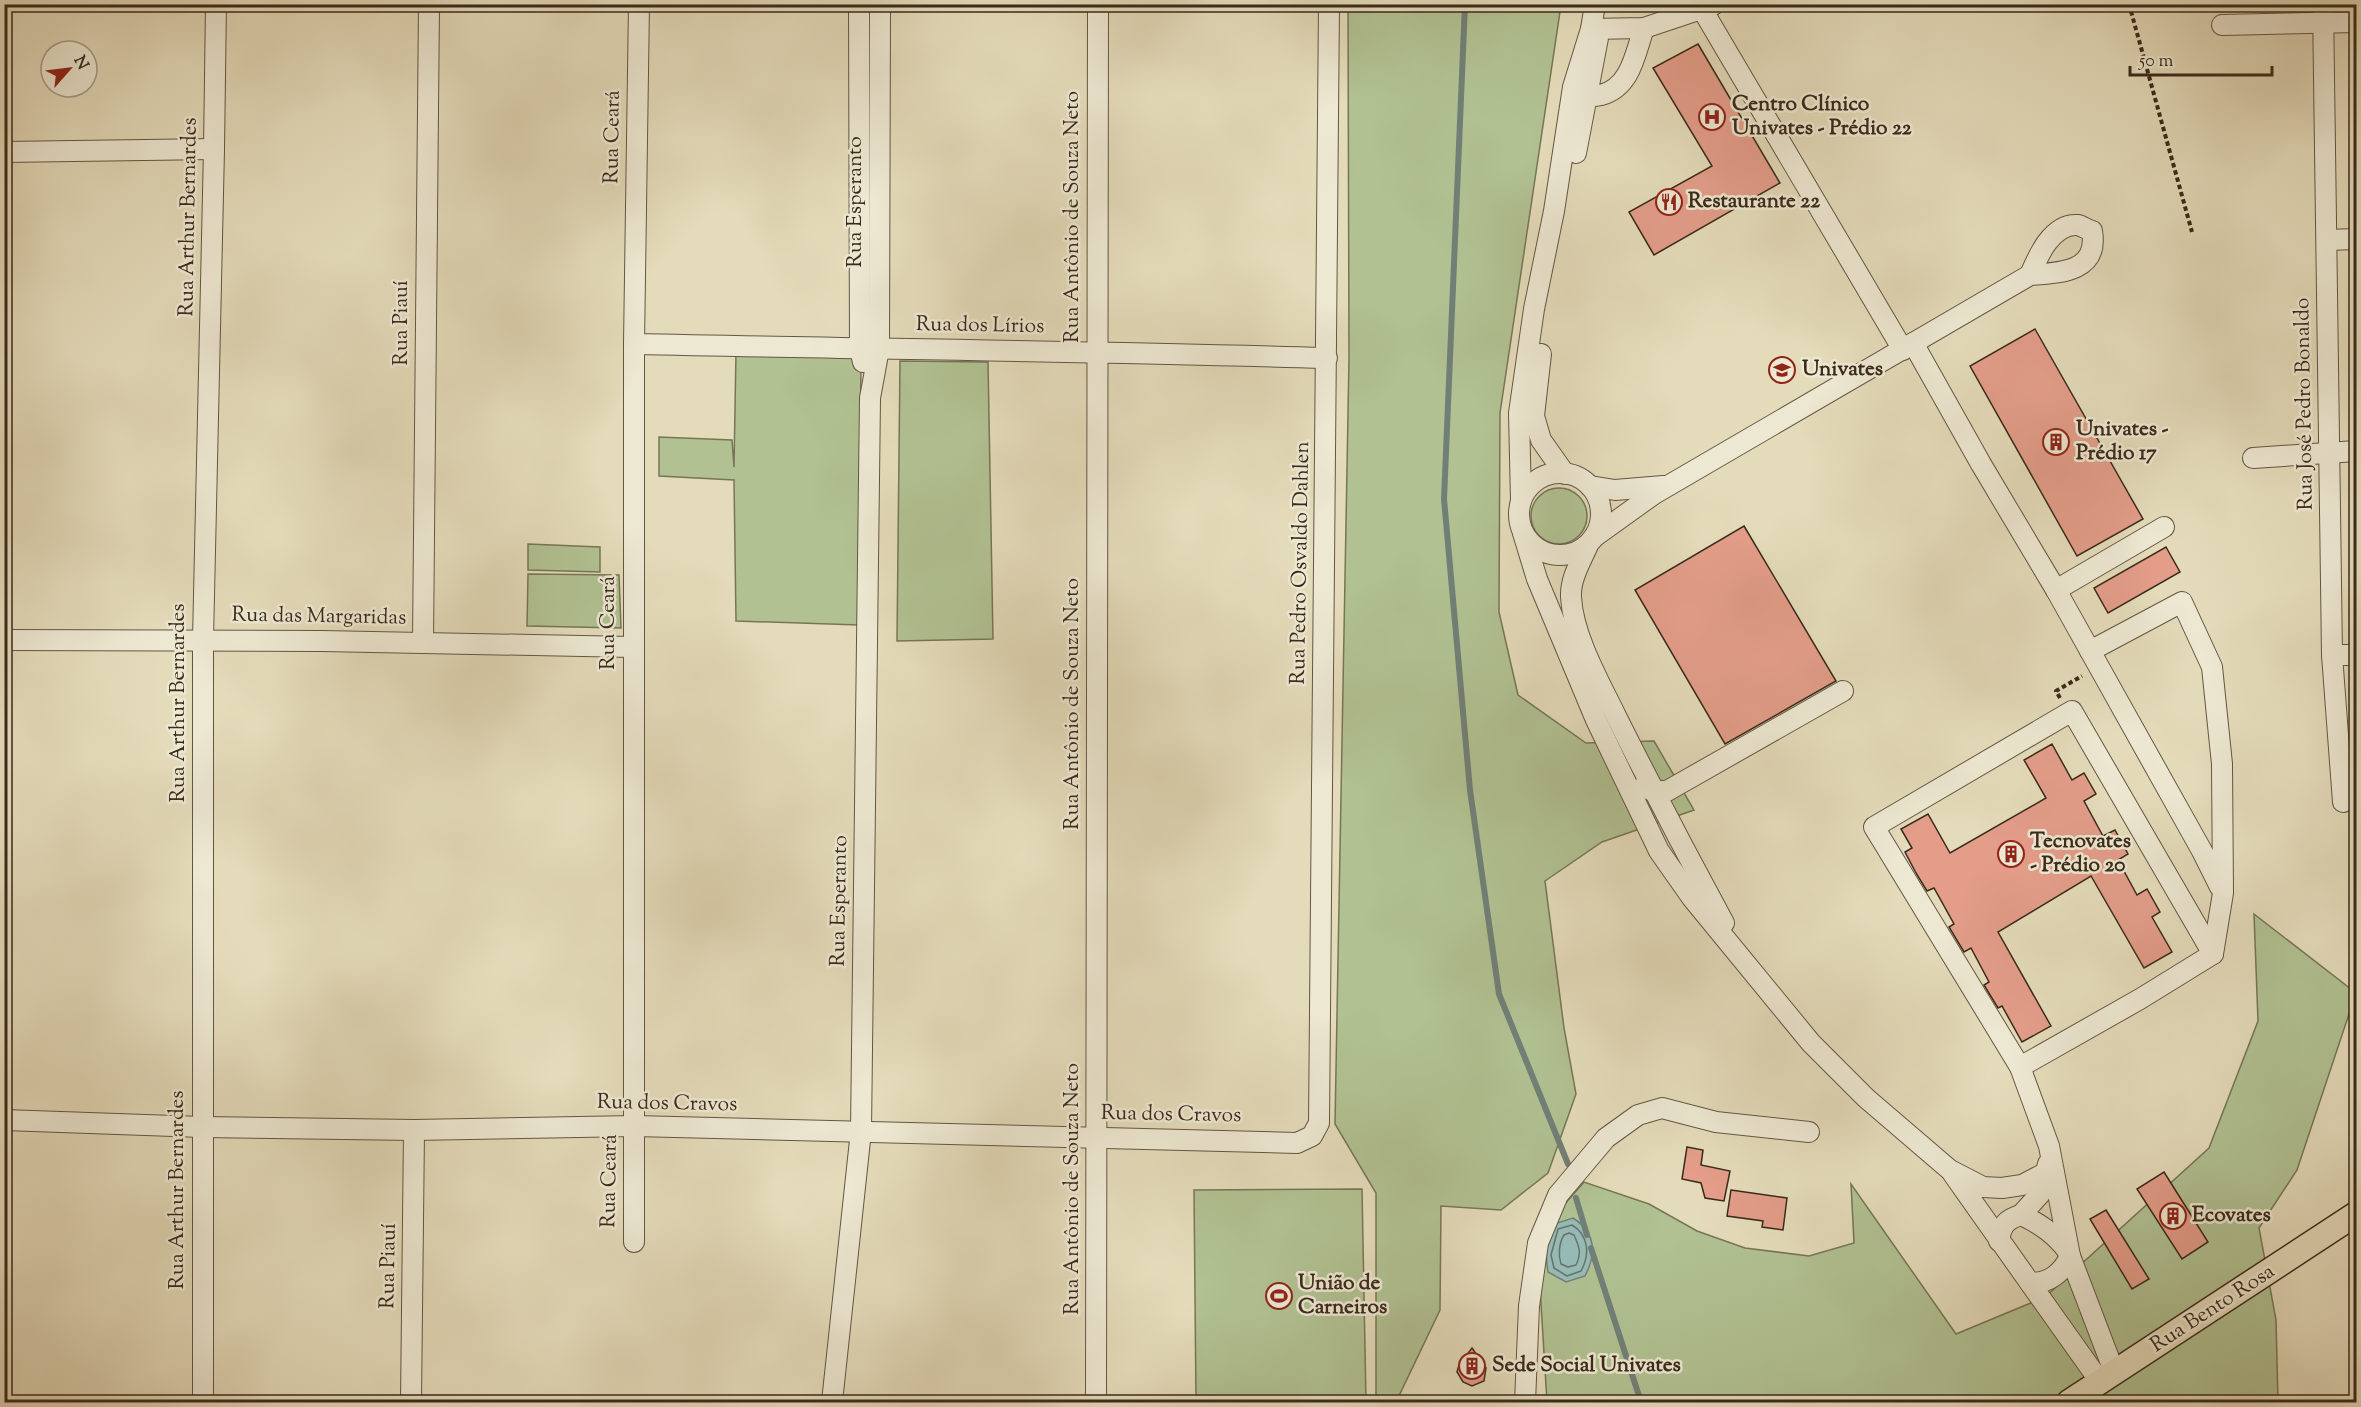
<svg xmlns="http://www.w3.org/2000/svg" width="2361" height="1407" viewBox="0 0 2361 1407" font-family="'Sorts Mill Goudy',serif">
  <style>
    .green { fill: #b1c192; stroke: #767656; stroke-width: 1.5 }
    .water { fill: #96bab5; stroke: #718077; stroke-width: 1.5 }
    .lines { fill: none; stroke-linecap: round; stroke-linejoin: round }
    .shore { stroke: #687268; stroke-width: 1.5 }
    .stream { stroke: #718077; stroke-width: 6 }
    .building { fill: #e39d89; stroke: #3a2a1b; stroke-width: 1.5 }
    .minor-casing { stroke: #645643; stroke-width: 22 }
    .major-casing { stroke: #3a2a1b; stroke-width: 27 }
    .path { stroke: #3a2a1b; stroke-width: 4; stroke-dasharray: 4.5 3; stroke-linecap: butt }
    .minor { stroke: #ede8d2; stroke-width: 20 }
    .major { stroke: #e4dbba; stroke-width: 24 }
    .labels { text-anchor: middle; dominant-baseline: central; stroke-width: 5; stroke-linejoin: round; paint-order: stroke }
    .poi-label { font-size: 21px; font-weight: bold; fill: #3a2a1b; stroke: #ede8d2; text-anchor: start }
    .street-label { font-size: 21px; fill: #3a2a1b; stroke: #ede8d2 }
  </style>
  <rect width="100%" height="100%" fill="#e4dbba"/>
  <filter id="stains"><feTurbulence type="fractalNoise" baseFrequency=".00333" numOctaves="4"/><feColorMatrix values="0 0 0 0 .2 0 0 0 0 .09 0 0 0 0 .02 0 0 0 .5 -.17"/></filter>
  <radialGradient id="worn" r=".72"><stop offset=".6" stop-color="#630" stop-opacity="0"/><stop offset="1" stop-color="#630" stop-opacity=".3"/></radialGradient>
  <g class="green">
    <polygon points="1348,5 1561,5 1500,413 1499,612 1518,695 1586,743 1654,741 1694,810 1602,842 1545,881 1564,1028 1576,1094 1548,1173 1501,1210 1441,1206 1440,1310 1398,1398 1398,1402 1376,1402 1376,1193 1335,1124 1349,359"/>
    <polygon points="736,352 861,355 859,625 736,621 734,480 659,476 659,437 732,440 734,467"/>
    <polygon points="900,361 988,362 993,639 897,641"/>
    <circle cx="1559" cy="516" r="28"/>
    <polygon points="528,544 600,547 600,572 528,570"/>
    <polygon points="528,574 619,575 621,628 527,626"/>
    <polygon points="2254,914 2356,993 2297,1170 2259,1228 2276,1320 2278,1402 1547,1402 1539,1271 1550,1221 1584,1182 1649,1204 1697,1231 1745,1248 1809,1256 1854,1243 1851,1184 1956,1334 2045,1297 2209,1148 2258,1021"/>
    <polygon points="1362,1189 1366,1402 1196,1402 1194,1190"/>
  </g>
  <path class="water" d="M1573,1218C1596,1233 1597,1253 1585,1276L1566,1282L1548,1272C1545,1254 1546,1240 1554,1224Z"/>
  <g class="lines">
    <g class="shore">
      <path d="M1572,1225C1589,1235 1590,1255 1581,1271L1567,1276L1554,1268L1551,1255L1558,1229Z"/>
      <path d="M1569,1233L1574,1235C1579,1246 1582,1253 1576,1265L1568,1267L1561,1264C1558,1255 1559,1243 1564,1235Z"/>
    </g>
    <g class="stream">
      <polyline points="1465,4 1444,499 1470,790 1499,994 1568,1164"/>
      <polyline points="1576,1198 1587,1235"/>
      <polyline points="1591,1248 1641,1402"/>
    </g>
  </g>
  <g class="building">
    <polygon points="1698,44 1780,183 1654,255 1629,212 1712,166 1653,68"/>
    <polygon points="2035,329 2143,519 2077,556 1970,366"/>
    <polygon points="1744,526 1836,681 1725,744 1635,590"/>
    <polygon points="2166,547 2180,572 2108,613 2094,588"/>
    <polygon points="2052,744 2072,780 2084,773 2096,794 2084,801 2103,836 2115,830 2128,854 2118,860 2137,895 2147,889 2160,912 2152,917 2172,952 2144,968 2091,876 1998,932 2051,1026 2022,1042 2002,1006 1998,1008 1984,985 1989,982 1971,948 1964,952 1949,927 1954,924 1934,888 1927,891 1916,873 1905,852 1912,848 1901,829 1928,814 1950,853 2046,798 2024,760"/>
    <polygon points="1687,1147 1703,1150 1701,1165 1730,1171 1724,1201 1705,1198 1701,1183 1682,1179"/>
    <polygon points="2164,1172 2208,1242 2182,1259 2137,1189"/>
    <polygon points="1731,1190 1787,1198 1783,1230 1762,1227 1763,1221 1727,1216"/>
    <polygon points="2106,1210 2149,1279 2132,1289 2090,1219"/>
    <polygon points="1472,1348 1486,1368 1484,1381 1472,1386 1463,1382 1457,1372 1459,1365"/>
  </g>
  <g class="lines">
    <defs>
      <g id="minor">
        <polyline points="859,4 860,349 863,362"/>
        <polyline points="2323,4 2332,655 2343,802"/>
        <polyline points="1702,9 1903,350"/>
        <polyline points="2222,25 2356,22"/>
        <polyline points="1591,29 1644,28 1713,5"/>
        <path d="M1581,87C1587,94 1591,98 1601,95C1631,87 1635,54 1644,28"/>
        <polyline points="4,152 214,149"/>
        <polyline points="1576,153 1598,38"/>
        <polyline points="2327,240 2356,239"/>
        <polyline points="1913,343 1981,464 2056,590 2202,851 2220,887"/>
        <path d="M634,344C865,349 1096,351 1327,358"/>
        <polyline points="1541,354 1534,416 1541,440 1565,474"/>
        <polyline points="2253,458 2356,451"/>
        <circle cx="1560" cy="514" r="41"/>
        <polyline points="1590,486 1615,490 1663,486"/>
        <polyline points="1521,501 1519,413 1534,309 1554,211 1573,87 1591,29 1595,4"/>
        <polyline points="1523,533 1537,579 1596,720 1659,851 1692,898 1811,1043 1866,1098 1950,1170 1983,1187 2002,1188 2022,1185 2047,1172"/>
        <path d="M1594,537L1654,494L2030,275C2060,273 2099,272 2092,231C2088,230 2082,226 2078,225C2052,223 2038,256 2030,275"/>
        <path d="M1588,545C1581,561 1570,579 1571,597C1573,636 1599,681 1616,716C1651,786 1687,855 1724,923"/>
        <polyline points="2056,590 2164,527"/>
        <polyline points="4,640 322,641 632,647"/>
        <polyline points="423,642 429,4"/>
        <polyline points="2332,655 2356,655"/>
        <polyline points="1643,787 1653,791 1667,791 1843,691"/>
        <polyline points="2020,1067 2140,999 2213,954 2223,893 2222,764 2212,667 2182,602 2090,651"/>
        <polyline points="4,1120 202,1127 414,1130 635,1126 1297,1143 1312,1136 1319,1123 1329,4"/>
        <path d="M1953,1174L2030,1283C2049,1284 2063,1272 2070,1256"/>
        <polyline points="2021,1215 2040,1194 2048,1164"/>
        <path d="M1999,1241C2001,1226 2006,1219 2021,1215C2041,1224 2057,1235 2069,1253"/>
        <polyline points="634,1242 634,344 639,4"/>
        <polyline points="2030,1283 2101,1383"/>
        <polyline points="2115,1374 2070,1256 2049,1146 2020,1067 1874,827 2072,711 2213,954"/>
        <polyline points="203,1402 203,640 214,149 216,4"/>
        <polyline points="411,1402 414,1130"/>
        <polyline points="832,1402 861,1131 870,398 879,349 880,4"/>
        <polyline points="1096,1402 1098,4"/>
        <polyline points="1525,1402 1529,1306 1538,1243 1558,1195 1606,1138 1638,1115 1662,1108 1716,1122 1809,1132"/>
      </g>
      <polyline id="major" points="2069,1402 2356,1214"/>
    </defs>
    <use href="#minor" class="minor-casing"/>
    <use href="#major" class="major-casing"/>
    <g class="path">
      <polyline points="2129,4 2192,232"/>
      <polyline points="2060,698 2056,691 2082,676"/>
    </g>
    <use href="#minor" class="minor"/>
    <use href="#major" class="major"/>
  </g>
  <defs>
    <symbol id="hospital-ring" viewBox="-11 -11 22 22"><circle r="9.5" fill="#ede8d2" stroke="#8f2418" stroke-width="1.5"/><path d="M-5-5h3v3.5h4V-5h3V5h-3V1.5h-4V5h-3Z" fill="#8f2418"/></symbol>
    <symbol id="restaurant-ring" viewBox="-11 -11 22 22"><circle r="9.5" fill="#ede8d2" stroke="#8f2418" stroke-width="1.5"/><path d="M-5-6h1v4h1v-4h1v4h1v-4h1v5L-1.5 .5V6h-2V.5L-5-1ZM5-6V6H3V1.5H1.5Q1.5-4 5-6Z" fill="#8f2418"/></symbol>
    <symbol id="university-ring" viewBox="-11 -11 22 22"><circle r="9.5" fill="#ede8d2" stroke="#8f2418" stroke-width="1.5"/><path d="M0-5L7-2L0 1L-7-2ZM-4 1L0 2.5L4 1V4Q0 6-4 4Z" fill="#8f2418"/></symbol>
    <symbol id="building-ring" viewBox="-11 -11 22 22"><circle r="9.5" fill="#ede8d2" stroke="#8f2418" stroke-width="1.5"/><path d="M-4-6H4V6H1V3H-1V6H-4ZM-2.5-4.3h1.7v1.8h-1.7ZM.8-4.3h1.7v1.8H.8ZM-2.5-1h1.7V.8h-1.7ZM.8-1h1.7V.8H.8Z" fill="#8f2418"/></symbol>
    <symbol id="stadium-ring" viewBox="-11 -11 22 22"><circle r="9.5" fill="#ede8d2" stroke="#8f2418" stroke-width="1.5"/><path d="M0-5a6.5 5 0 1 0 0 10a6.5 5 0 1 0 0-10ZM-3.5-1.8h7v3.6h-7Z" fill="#8f2418"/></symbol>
  </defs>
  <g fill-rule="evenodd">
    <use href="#hospital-ring" x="1697" y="102" width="30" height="30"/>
    <use href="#restaurant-ring" x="1654" y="187" width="30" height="30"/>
    <use href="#university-ring" x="1767" y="355" width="30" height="30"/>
    <use href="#building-ring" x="2041" y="427" width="30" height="30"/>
    <use href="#building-ring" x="1996" y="839" width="30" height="30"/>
    <use href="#building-ring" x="2158" y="1201" width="30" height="30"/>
    <use href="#stadium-ring" x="1264" y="1281" width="30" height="30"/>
    <use href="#building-ring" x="1457" y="1351" width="30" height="30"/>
  </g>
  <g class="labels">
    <g class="poi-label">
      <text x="1732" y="105">Centro Clínico<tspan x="1732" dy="24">Univates - Prédio 22</tspan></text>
      <text x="1688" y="202">Restaurante 22</text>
      <text x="1802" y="370">Univates</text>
      <text x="2076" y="430">Univates -<tspan x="2076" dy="24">Prédio 17</tspan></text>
      <text x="2030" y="842">Tecnovates<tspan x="2030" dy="24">- Prédio 20</tspan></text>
      <text x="2192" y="1216">Ecovates</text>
      <text x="1298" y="1284">União de<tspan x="1298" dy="24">Carneiros</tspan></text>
      <text x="1492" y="1366">Sede Social Univates</text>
    </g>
    <g class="street-label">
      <text transform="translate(613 137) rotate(-89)">Rua Ceará</text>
      <text transform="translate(856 202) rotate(-90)">Rua Esperanto</text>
      <text transform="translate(189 217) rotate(-89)">Rua Arthur Bernardes</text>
      <text transform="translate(1073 217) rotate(-90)">Rua Antônio de Souza Neto</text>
      <text transform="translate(402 323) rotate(-90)">Rua Piauí</text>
      <text transform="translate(980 326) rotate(1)">Rua dos Lírios</text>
      <text transform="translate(2305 404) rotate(-91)">Rua José Pedro Bonaldo</text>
      <text transform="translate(1301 563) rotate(-89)">Rua Pedro Osvaldo Dahlen</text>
      <text transform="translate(319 617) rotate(1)">Rua das Margaridas</text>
      <text transform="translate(609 623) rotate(-90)">Rua Ceará</text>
      <text transform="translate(179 703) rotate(-90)">Rua Arthur Bernardes</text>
      <text transform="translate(1073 704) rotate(-90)">Rua Antônio de Souza Neto</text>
      <text transform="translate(840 901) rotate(-89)">Rua Esperanto</text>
      <text transform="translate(667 1104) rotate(1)">Rua dos Cravos</text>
      <text transform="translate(1171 1115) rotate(1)">Rua dos Cravos</text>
      <text transform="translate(610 1181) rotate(-89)">Rua Ceará</text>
      <text transform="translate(1073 1189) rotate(-90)">Rua Antônio de Souza Neto</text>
      <text transform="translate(178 1190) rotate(-90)">Rua Arthur Bernardes</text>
      <text transform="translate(389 1266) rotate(-89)">Rua Piauí</text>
      <text transform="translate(2213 1309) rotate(-33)">Rua Bento Rosa</text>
    </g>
  </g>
  <rect width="2361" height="1407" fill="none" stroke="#e4dbba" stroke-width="24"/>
  <rect x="6" y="6" width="2349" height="1395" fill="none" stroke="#3a2a1b" stroke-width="3"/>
  <rect x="12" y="12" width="2337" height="1383" fill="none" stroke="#3a2a1b" stroke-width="1.5"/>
  <g transform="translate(69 69) rotate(62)"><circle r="28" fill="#ede8d2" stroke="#a59c89" stroke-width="1.5"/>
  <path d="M0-4.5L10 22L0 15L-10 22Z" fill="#8f2418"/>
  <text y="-9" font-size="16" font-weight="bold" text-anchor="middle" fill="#3a2a1b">N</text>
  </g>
  <path d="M2130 66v9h142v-9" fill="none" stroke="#3a2a1b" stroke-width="3"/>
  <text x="2139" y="66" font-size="18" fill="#3a2a1b" stroke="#ede8d2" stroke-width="4.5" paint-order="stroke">50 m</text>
  <rect width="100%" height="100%" filter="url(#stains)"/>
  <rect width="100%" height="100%" fill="url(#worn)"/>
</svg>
